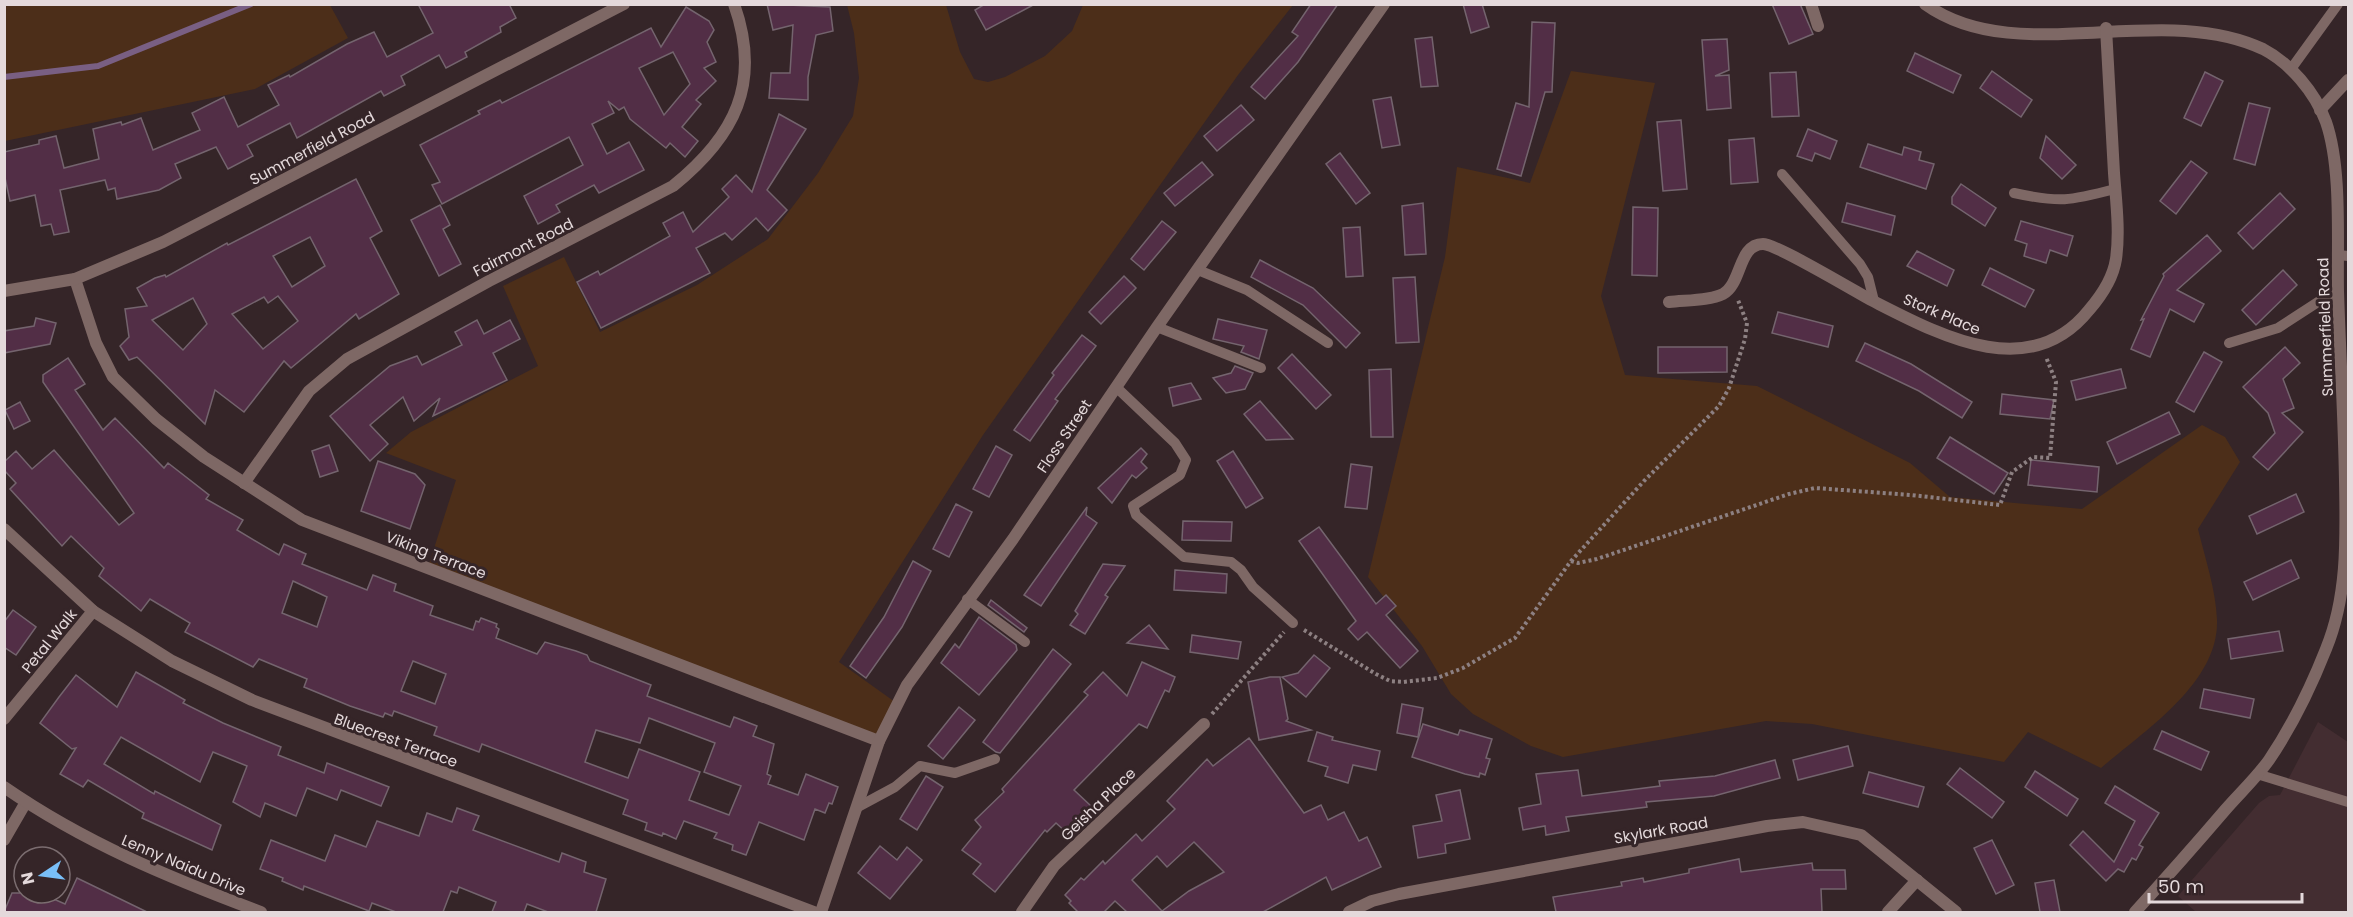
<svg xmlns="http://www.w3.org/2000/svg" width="2353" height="917" viewBox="0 0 2353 917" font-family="Poppins,sans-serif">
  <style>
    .built { fill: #432d31 }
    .green { fill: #4c2e19 }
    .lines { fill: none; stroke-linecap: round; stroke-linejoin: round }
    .stream { stroke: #795f83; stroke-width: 6 }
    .building { fill: #522e46; stroke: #74646e; stroke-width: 1.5; fill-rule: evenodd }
    .path { stroke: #8d8082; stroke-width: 4; stroke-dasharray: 3 3; stroke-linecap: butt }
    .service { stroke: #7e6865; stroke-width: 10 }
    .minor { stroke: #7e6865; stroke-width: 12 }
    .tertiary { stroke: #7e6865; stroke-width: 12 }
    .labels { text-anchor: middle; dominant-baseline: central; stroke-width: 6; stroke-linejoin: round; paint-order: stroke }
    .street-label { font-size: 15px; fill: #e4d9db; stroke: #352528 }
  </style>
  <rect width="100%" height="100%" fill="#352528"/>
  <polygon class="built" points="2318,722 2348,742 2348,912 2196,912 2178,896 2259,803 2269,796 2280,795"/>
  <g class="green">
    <polygon points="4,5 330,5 348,38 255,89 5,141"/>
    <polygon points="847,5 946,5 960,52 974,79 988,82 1005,77 1045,56 1072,31 1083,5 1293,5 1238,75 983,435 839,662 895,702 879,740 428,567 456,480 386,453 411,432 538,366 503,286 564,257 600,332 697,285 768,239 818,173 853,116 859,78 854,33"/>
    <path d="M1571,71L1655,83L1601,296L1625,375L1757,386L1910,463L1950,497L2082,509L2202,425L2225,437L2240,462L2198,529C2205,558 2216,590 2217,620C2219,683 2144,731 2101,768L2028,732L2004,762L1812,724L1766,721L1563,757L1531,746L1473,714L1451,694L1422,646L1368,577L1445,257L1457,167L1530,183Z"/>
  </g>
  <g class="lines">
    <polyline class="stream" points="4,77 98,66 251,4"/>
  </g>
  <g class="building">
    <polygon points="418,4 509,4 516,18 500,27 501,32 465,52 467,57 446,68 439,55 401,76 405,85 384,96 381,91 297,138 290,123 247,145 253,156 228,169 216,147 175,164 181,178 159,190 117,199 115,188 108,190 105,180 60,190 69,232 54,235 51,224 41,226 35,195 10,201 4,173 4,152 39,144 39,140 56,136 64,168 99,159 93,129 121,122 122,125 141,118 153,150 200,130 192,113 224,97 238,127 279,105 268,85 289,75 290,77 347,44 374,32 387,57 433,33"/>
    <polygon points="767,4 830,7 833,31 816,35 808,77 808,100 769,98 771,73 790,73 793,25 773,30"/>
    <polygon points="985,4 1035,4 986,30 975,10"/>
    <polygon points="1311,4 1338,4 1298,62 1265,99 1251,87 1298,36 1292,32"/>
    <polygon points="1463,4 1482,4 1489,27 1471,33"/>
    <polygon points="1772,4 1800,4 1813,34 1789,44"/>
    <path d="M686,7L709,21L714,30L707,42L716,62L704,68L716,81L696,100L701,104L682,127L698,141L685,157L670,143L666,148L630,119L624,107L619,110L608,101L614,113L592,124L607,154L629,142L644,170L599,193L594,185L556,205L560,212L538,224L524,196L583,165L569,137L442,204L432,185L440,182L420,145L480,114L478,111L500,100L502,103L651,28L661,47ZM673,52L690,84L664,115L639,68Z"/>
    <polygon points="1532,22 1555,23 1552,92 1545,92 1521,176 1497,169 1516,103 1529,107"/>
    <polygon points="1432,37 1438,86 1421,87 1415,39"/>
    <polygon points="1727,39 1729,70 1715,76 1729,75 1731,108 1707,110 1702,40"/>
    <polygon points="1915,53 1961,75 1953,93 1907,71"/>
    <polygon points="1992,71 2032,100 2021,117 1980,88"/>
    <polygon points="1796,72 1799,116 1772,117 1770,73"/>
    <polygon points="2205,72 2223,81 2201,126 2184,118"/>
    <polygon points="1391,97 1400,145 1382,148 1373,100"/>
    <polygon points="2249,103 2270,108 2255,165 2234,159"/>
    <polygon points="1241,105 1254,120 1217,151 1204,136"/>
    <polygon points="779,114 806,129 767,190 787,210 768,231 756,218 732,240 725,233 696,248 710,273 601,328 577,282 598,271 600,275 670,236 663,223 683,212 693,232 729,197 722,189 736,175 752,192"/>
    <polygon points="1681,120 1687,189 1663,191 1657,122"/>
    <polygon points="1808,129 1837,141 1830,159 1815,153 1812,161 1797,156"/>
    <polygon points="2046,136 2076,165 2062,179 2040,158"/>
    <polygon points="1754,138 1758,182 1731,184 1729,140"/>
    <polygon points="1868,144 1902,155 1904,147 1921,152 1919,160 1934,164 1926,189 1860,167"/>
    <polygon points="1340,153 1370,193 1356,204 1326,164"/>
    <polygon points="2191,161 2207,173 2176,214 2160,201"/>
    <polygon points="1202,162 1213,175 1175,206 1164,193"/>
    <path d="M356,179L382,231L370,238L399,294L359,319L356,314L291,368L284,361L244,412L215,390L205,424L137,357L129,360L120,346L129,337L125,309L147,306L137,288L155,278L165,275L166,277L227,243L228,245ZM310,237L325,266L292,287L273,256ZM278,296L298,321L263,349L232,314L264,297L268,303ZM193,298L207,324L183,350L152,320Z"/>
    <polygon points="1961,184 1996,208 1985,226 1952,204 1952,197"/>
    <polygon points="2280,193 2295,209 2253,249 2238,233"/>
    <polygon points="1423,203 1426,254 1405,255 1402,206"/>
    <polygon points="1847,203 1895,216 1891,235 1842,222"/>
    <polygon points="440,205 450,225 443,229 461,264 439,276 411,220"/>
    <polygon points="1633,207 1658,208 1657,276 1632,275"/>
    <polygon points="1162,221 1176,232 1144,270 1131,259"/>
    <polygon points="2021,221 2073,236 2067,256 2050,250 2046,263 2024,256 2027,244 2015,240"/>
    <polygon points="1360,227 1363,276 1346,277 1343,228"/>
    <polygon points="2207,235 2221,251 2177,290 2204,304 2194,322 2170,309 2150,357 2131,349 2144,319 2141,320 2164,276 2163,274"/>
    <polygon points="1917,251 1954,270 1947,286 1907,266"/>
    <polygon points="1260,260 1313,288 1360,333 1346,348 1303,305 1251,277"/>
    <polygon points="1990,268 2034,290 2025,307 1982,285"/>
    <polygon points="2283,270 2297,285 2256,325 2242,310"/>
    <polygon points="1124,276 1136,288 1101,324 1089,312"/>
    <polygon points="1415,277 1419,342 1396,343 1393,278"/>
    <polygon points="1778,312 1833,326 1828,347 1772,333"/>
    <polygon points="36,318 56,323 50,344 4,353 4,331 34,326"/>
    <polygon points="1218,319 1267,330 1259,359 1241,352 1244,346 1213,339"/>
    <polygon points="477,320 484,334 510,320 520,339 493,353 507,380 433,416 440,398 414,421 403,397 370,425 388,444 370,461 330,416 390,366 417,356 422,365 462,345 455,332"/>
    <polygon points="1082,335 1096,346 1055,399 1058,401 1030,441 1014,430 1054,375 1052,373"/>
    <polygon points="1865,343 1911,364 1972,402 1962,418 1919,391 1856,361"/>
    <polygon points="1658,347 1727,347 1727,372 1658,373"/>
    <polygon points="2285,347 2300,363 2283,379 2294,408 2282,413 2303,432 2268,470 2253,457 2275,433 2268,413 2243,387"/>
    <polygon points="2204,352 2222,362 2194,412 2176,402"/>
    <polygon points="1292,354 1331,395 1316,409 1278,368"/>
    <path d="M68,358L85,384L75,390L103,430L115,418L164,468L168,463L209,495L206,499L243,520L237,530L279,555L284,544L306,554L302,564L367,590L373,575L396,584L394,591L433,606L430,615L473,630L476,621L479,622L481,618L497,624L496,627L499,629L496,638L537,654L545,642L576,651L587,655L590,661L651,685L647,696L730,727L734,717L757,726L753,736L774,744L767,774L771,776L768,784L798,795L806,774L838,787L832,804L829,803L825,813L815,809L804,840L759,822L746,855L732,850L733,845L714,838L717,833L684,821L676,839L663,833L662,836L645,830L647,823L623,814L628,800L482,744L479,752L434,735L437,727L394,711L392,716L385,713L383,717L350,706L304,687L307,679L259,659L253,667L185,632L190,623L150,599L141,611L99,576L104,568L71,536L62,546L10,489L16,483L4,470V462L16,451L32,469L54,450L119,525L134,513L43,382V375ZM293,581L327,597L317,627L282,613ZM413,661L446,674L435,704L401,691ZM649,718L715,743L704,772L741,786L729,815L689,800L700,772L674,762L639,749L628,778L585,762L596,730L640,743Z"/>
    <polygon points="1235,366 1253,373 1245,389 1226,393 1213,378 1231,373"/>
    <polygon points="1391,369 1393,437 1371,437 1369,370"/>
    <polygon points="2121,369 2126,388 2076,400 2071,381"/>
    <polygon points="1191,383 1201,399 1173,406 1169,388"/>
    <polygon points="2002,394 2054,400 2050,419 2000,414"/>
    <polygon points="1260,401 1293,439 1266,440 1244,414"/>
    <polygon points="20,402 30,421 14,429 5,410"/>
    <polygon points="2169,412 2180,434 2117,464 2107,442"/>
    <polygon points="1950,437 2008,473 1994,494 1937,458"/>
    <polygon points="329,445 338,471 320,477 312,451"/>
    <polygon points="996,446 1012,455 989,497 973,489"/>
    <polygon points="1141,448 1147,454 1141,462 1147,468 1136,478 1132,475 1112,503 1098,488"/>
    <polygon points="1233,451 1263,498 1246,508 1217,461"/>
    <polygon points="2031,460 2099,467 2097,492 2028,485"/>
    <polygon points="378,461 415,474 425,485 410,529 361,511"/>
    <polygon points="1351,464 1372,467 1367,509 1345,507"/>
    <polygon points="2296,494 2304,512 2257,534 2249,516"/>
    <polygon points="956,504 972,512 949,557 933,549"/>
    <polygon points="1087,507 1086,515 1097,523 1041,606 1024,595"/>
    <polygon points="1183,521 1232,522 1231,541 1182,540"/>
    <polygon points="1319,527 1376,604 1386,595 1396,606 1386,615 1418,651 1400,668 1367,632 1358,640 1348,629 1356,621 1299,541"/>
    <polygon points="2291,560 2299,578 2253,600 2244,582"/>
    <polygon points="913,561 931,571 902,627 866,678 850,666 884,617"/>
    <polygon points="1103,564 1125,566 1105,595 1108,597 1085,634 1070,625 1078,614 1075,611"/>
    <polygon points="1175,570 1227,574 1226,593 1174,590"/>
    <polygon points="991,600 1027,628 1024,632 988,605"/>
    <polygon points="13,610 36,627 16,655 4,647 4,622"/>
    <polygon points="979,617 1016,645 1017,650 979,695 941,663 955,644 959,648"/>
    <polygon points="1149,625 1168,649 1127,643"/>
    <polygon points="2279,631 2283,651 2231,659 2228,639"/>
    <polygon points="1192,635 1241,642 1238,659 1190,652"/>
    <polygon points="1053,649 1071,664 1000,753 996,752 983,742"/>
    <polygon points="1314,655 1330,668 1306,697 1282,677 1298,673"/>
    <polygon points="1142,662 1175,677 1169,692 1165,690 1147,728 1139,724 1074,790 1091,806 1066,832 1056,823 1047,832 1045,830 995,892 973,874 981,864 962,850 981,827 975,820 1004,792 1002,789 1088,695 1084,692 1103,672 1127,696"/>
    <polygon points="136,672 185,700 183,703 223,723 281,747 278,755 324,773 327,763 389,787 381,806 341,790 337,800 307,788 296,816 265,803 260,817 233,802 247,766 213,752 200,782 121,737 104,764 154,794 155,791 221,825 212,850 142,818 144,813 88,780 83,787 60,774 76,748 72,749 40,723 59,697 76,675 117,707"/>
    <polygon points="1270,677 1280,677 1288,719 1286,721 1311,730 1259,740 1248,682"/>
    <polygon points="2204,689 2254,699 2250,718 2200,708"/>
    <polygon points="1402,704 1423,708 1418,737 1397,733"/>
    <polygon points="959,707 975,720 943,759 928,746"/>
    <polygon points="1423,724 1458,735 1460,730 1492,739 1486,758 1490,759 1485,775 1480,773 1479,777 1465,774 1412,757"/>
    <polygon points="2162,731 2209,752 2201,770 2154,749"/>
    <polygon points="1317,732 1333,737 1332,740 1380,751 1376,770 1353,765 1348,783 1325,776 1328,767 1308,761"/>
    <path d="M1249,738L1304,813L1321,805L1328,820L1344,812L1359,841L1367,837L1381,867L1332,890L1326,877L1263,912H1127L1115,901L1104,912H1078L1069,903L1071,901L1065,895L1081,878L1084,880L1103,861L1105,864L1136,834L1142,841L1175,809L1167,801L1207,759L1213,766ZM1194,842L1224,872L1189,891L1162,911L1132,880L1157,856L1167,867Z"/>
    <polygon points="1848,746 1853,766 1798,780 1793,760"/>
    <polygon points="1775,760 1780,778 1714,796 1646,802 1647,807 1566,817 1569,831 1546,835 1545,826 1523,830 1519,808 1541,804 1536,774 1578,770 1582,796 1660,786 1659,781 1715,776"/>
    <polygon points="1960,768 2004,802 1992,818 1947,784"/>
    <polygon points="2035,771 2078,799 2067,816 2025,787"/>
    <polygon points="1869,772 1924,787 1918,807 1863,793"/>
    <polygon points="926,776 943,787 917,830 900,819"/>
    <polygon points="2115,786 2159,813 2139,845 2143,847 2136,860 2132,858 2124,872 2118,869 2106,881 2070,845 2083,831 2114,862 2135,821 2105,803"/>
    <polygon points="1460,790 1470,839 1445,844 1446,853 1418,858 1413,826 1442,821 1436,795"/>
    <polygon points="457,808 479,816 473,830 559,862 562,853 586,862 584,872 606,879 596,912 548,912 527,904 524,912 492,912 496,902 459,887 457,893 451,891 443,912 396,912 372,903 369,911 304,886 303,890 282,881 283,878 260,869 271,840 325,861 335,835 366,847 377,821 419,836 427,813 452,822"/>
    <polygon points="1992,840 2014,885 1996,894 1974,848"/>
    <polygon points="880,846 897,860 907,847 922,860 890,899 858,873"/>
    <polygon points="1739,859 1741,872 1812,863 1813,870 1845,870 1846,889 1821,889 1822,912 1556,912 1553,897 1622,886 1621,882 1643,878 1644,882 1689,873 1689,869"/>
    <polygon points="77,878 147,912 4,912 12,893 40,893 65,904"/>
    <polygon points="2054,880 2060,912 2040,912 2035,883"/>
  </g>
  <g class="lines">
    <g class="path">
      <polyline points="1571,561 1578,563 1597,559 1789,494 1815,488 1911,495 2000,505 2012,472 2033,457 2050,458 2056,382 2046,357"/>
      <polyline points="1304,630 1376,674 1390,681 1403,682 1437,678 1463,668 1515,638 1571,561 1644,481 1719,406 1729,388 1745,339 1747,323 1738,300"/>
      <polyline points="1212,714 1284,632"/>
    </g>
    <g class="service">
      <polyline points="2291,69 2338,4"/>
      <polyline points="1782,174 1860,264 1868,277 1874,301"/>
      <path d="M2014,193C2060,203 2069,201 2115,189"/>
      <polyline points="2338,255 2348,256"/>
      <polyline points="1198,270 1247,290 1328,343"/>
      <polyline points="1157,327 1261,368"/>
      <polyline points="2229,343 2278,328 2338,289"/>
      <polyline points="1116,387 1175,443 1186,460 1180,475 1133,506 1136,515 1184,557 1231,562 1241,570 1253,587 1293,623"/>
      <polyline points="967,599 1025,642"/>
      <polyline points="2257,774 2348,802"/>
      <polyline points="856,808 895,787 920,766 955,773 995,759"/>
    </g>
    <g class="minor">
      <polyline points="1811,4 1818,26"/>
      <path d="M1925,4C2017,70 2159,0 2263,49C2290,63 2315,92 2326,122C2342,168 2337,241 2338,291C2340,354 2344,418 2345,481C2346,537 2348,596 2326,649C2311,687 2292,726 2269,760C2257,777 2240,793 2226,809C2196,844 2166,878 2135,912"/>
      <polyline points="2320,110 2348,80"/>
      <polyline points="75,279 96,343 113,377 156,419 204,457 302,520 879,741"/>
      <polyline points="4,291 75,279 163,242 624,4"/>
      <path d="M1669,302C1684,300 1709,301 1723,294C1742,284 1738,244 1763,244C1776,244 1853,290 1871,300C1938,334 2029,385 2089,310C2102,295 2113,279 2116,259C2120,231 2116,201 2114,173C2111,125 2109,76 2106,28"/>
      <path d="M244,483L309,391L347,359L489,281L673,186C735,136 762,83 734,4"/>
      <polyline points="4,529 93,611 172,661 252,700 814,912"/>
      <polyline points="4,719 93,611"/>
      <polyline points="4,840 26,802"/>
      <polyline points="821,912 879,741 907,685 1013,539 1157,327 1384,4"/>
      <polyline points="1022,912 1054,866 1204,724"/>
      <polyline points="1349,912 1372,901 1399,894 1767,826 1803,822 1861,835 1956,912"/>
      <polyline points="1888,912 1917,880"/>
    </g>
    <path class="tertiary" d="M4,787C85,843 170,878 261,912"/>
  </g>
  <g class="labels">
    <g class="street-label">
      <text transform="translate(312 148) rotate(-28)">Summerfield Road</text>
      <text transform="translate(523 247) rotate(-27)">Fairmont Road</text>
      <text transform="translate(1942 314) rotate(23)">Stork Place</text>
      <text transform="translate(2325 327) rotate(-92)">Summerfield Road</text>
      <text transform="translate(1064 436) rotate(-56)">Floss Street</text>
      <text transform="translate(436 555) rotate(21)">Viking Terrace</text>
      <text transform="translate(49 641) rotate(-51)">Petal Walk</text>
      <text transform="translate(396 740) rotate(20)">Bluecrest Terrace</text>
      <text transform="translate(1098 804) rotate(-44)">Geisha Place</text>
      <text transform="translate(1661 830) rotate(-10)">Skylark Road</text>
      <text transform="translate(184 865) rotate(23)">Lenny Naidu Drive</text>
    </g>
  </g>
  <rect width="2353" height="917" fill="none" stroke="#e4d9db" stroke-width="12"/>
  <g transform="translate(42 875) rotate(257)"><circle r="28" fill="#352528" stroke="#7b6d70" stroke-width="1.5"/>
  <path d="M0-4.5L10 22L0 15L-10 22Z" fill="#79bff8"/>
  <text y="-9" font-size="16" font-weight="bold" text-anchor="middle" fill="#e4d9db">N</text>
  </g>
  <path d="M2149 893v9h153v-9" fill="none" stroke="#e4d9db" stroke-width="3"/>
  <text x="2158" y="893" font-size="18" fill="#e4d9db" stroke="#352528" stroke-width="4.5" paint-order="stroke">50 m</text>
</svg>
